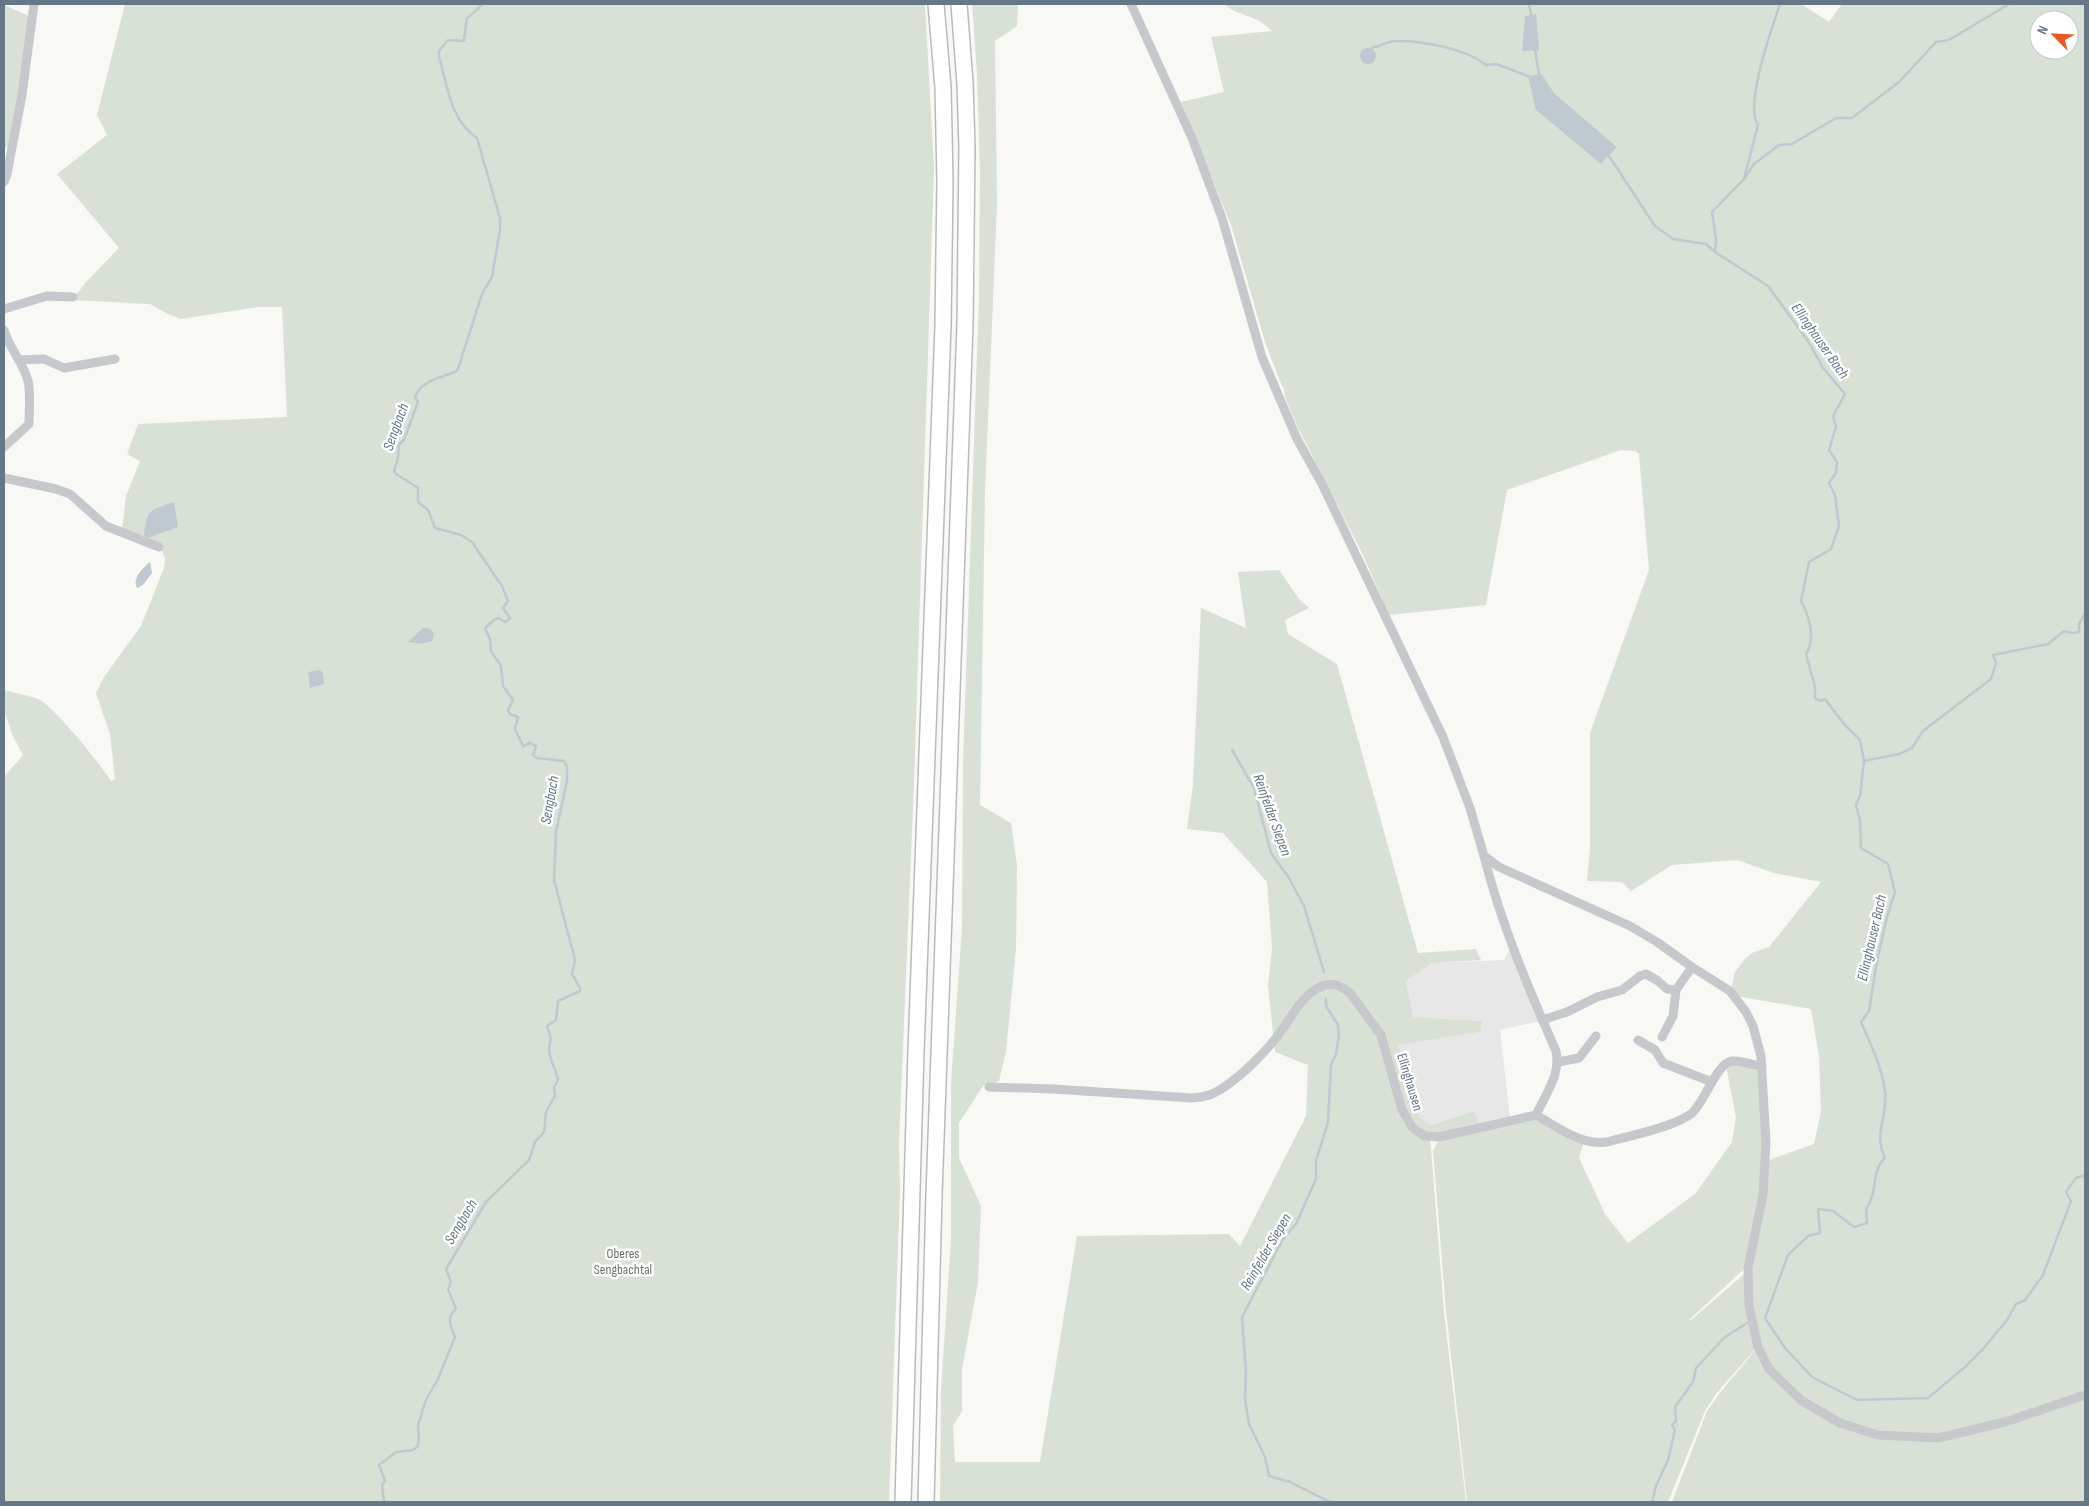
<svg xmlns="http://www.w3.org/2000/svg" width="2089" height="1506" viewBox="0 0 2089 1506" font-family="'Sofia Sans Condensed',sans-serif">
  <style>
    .built { fill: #e6e7e6 }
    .green { fill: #d9e0d6; fill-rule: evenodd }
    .water { fill: #c0c9cf }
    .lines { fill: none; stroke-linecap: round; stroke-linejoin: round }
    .stream { stroke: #c0c9cf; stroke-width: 2.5 }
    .highway-casing { stroke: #b8bbbe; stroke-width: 18 }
    .street { stroke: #c5c9cc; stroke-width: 9 }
    .highway { stroke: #fff; stroke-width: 15 }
    .labels { text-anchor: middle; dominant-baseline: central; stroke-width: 5; stroke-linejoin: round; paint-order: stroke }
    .street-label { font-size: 14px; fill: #667787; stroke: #fff }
    .park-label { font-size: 14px; fill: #657961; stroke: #fff }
    .water-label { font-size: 15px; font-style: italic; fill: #627883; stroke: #fff }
  </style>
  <rect width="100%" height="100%" fill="#f8f8f5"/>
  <polygon class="built" points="1510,948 1544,1020 1500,1030 1510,1118 1480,1126 1474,1111 1431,1125 1420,1118 1398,1045 1481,1032 1482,1021 1413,1017 1406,981 1432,963 1504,960"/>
  <g class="green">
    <path d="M125,4H925L934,169L914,783L899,1144L900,1191L889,1502H4V777L23,755L12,734L5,712L4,713V690C15,693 27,695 38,699C54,706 101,765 111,781L115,779L110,734L96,693L104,677L141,626L164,568L165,558L160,546L122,530L126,496L140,461L127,454L138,424L287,417L282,307H258L181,319L166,313L150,304L72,300L87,281L119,248L57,174L107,135L97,115Z"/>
    <polygon points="972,4 1018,4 1017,26 995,41 997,204 985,492 980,805 1011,823 1017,865 1016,949 1006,1052 999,1081 983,1086 959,1123 959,1158 981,1206 978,1282 962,1369 962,1411 953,1426 955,1462 1040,1462 1077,1236 1229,1234 1240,1246 1306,1116 1308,1065 1275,1052 1268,985 1272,948 1267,882 1223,833 1187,829 1193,784 1201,608 1246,628 1238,572 1279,570 1299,599 1309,608 1285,620 1288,634 1337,664 1418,953 1476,949 1481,960 1432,963 1406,981 1413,1017 1482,1021 1481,1032 1398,1045 1420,1118 1431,1125 1474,1111 1480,1126 1430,1136 1444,1312 1466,1502 940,1502 941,1390 951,1239 951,1083 962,927 963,762 979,296 980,171 977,74"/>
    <path d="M1224,4H1801L1829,22L1842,4H2085V1502H1672L1707,1411L1719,1394L1757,1348L1769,1368L1758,1346L1716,1394L1705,1411L1668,1502H1467L1446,1310L1433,1151L1439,1140L1536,1118L1583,1144L1579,1158L1605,1214L1628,1243L1695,1194L1732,1142L1736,1117L1726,1066L1733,1062L1751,1067L1760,1074L1764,1146L1761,1185L1745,1268L1689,1320L1690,1321L1751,1268L1769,1160L1814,1144L1821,1112L1819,1056L1811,1009L1736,996L1731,990L1735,972L1744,960L1752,953L1769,947L1821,882L1774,873L1737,860L1672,865L1631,891L1622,882L1587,881L1590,848V733L1649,570L1639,454L1635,451L1621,450L1507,490L1486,605L1389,615L1362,553L1296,424L1285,397L1284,388L1282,386L1265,342L1231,225L1181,102L1224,92L1211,37L1272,31C1256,14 1237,16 1224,4ZM2039,20H2069V50H2039ZM1542,74L1554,93L1617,147L1601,164L1536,110Z"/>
    <polygon points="4,5 27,15 29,22 11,145 4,148"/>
  </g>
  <g class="water">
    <polygon points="1536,14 1539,50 1522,51 1525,16"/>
    <circle cx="1368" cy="56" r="8"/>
    <polygon points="1542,74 1554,93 1617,147 1601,164 1536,110 1528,76"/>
    <path d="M174,502L178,527L148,538L144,535C148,508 148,511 174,502Z"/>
    <path d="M150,562L152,573L143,585L137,588C132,578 142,569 150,562Z"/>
    <path d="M423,628C428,627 431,629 434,634L432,641L422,644L408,642Z"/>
    <polygon points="320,670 323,673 324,684 310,688 308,672"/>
  </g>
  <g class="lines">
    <g class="stream">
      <polyline points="1529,4 1531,14"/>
      <path d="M1372,48C1379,46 1388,42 1395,41C1421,40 1466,49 1486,65L1496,64L1528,76"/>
      <polyline points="1535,50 1539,74"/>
      <path d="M1609,156L1655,226L1673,239L1706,244L1715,252L1768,286L1808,341L1823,368L1845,394L1833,416L1836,427L1829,450L1837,462L1836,473L1829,483L1835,495L1839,526L1831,549L1809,562L1801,601C1809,615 1816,639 1806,654L1815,687V698L1820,701L1825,699L1844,724L1860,740L1864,761L1860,796L1856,805L1860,820L1861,848L1888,864L1895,892L1887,917L1877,961L1869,1011L1861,1022C1871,1045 1882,1067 1885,1092C1888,1116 1873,1134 1885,1158C1871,1170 1878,1194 1866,1209L1867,1223L1854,1227L1833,1211L1818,1209L1820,1233L1808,1236L1788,1255L1765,1318L1785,1348L1812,1377L1857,1400L1928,1398L1965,1367L1983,1349L2007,1320L2016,1304L2025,1300L2043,1275L2071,1201L2066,1192L2076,1178L2085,1175"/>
      <polyline points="1744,179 1754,164 1779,145 1792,144 1836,118 1852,118 1899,82 1936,42 1949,40 2009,4"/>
      <path d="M1715,252L1716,240L1712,212L1744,179L1758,125C1744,105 1772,28 1780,4"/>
      <polyline points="1232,750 1254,788 1271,853 1289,878 1304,906 1324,972"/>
      <polyline points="1864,761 1899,754 1912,748 1923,731 1991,679 1996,663 1993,655 2048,644 2064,631 2072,633 2079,632 2079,624 2085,613"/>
      <polyline points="1326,999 1326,1006 1338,1025 1339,1036 1336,1054 1331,1065 1328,1122 1316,1161 1316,1179 1296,1224 1283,1239 1242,1317 1246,1372 1245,1399 1249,1424 1265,1457 1269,1476 1290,1482 1330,1502"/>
      <path d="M384,1502L382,1485L385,1481L379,1465L396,1452L413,1450L417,1447L419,1441L418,1425L426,1400L438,1379L455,1337C450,1326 446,1317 456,1309L448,1289L451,1282L446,1269L486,1202L529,1160L535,1142L544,1132L546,1112L555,1096L554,1087L558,1080C555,1065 545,1053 551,1039L547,1026L556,1020L558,1001L580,991V988L572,974L575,960L554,880L556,832L567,781V767L564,761L537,758L533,755L536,746L530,743L523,746L515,729L518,717L510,714L508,710L513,700L503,686L501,666L491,651L490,639L485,628L494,620L499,618L505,622L510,618L503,608L508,601L502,586L472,542L461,535L435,528L428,510L418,502V488L396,474L394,471L398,458L399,445L404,440L418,402L415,397C421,381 439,378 455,372L458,369L482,294L492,277L500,230V218L477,138C450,120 448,87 439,57V51L448,40L464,41L467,18L477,10L482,4"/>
      <polyline points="1652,1502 1656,1486 1668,1460 1675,1430 1672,1425 1676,1421 1675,1407 1693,1382 1696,1368 1725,1337 1747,1323"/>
    </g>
    <defs>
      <g id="highway">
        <polyline points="903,1502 916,1051 943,326 945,181 943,87 936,4"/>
        <polyline points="926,1502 934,1195 965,324 967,148 965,83 959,4"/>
      </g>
    </defs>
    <use href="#highway" class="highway-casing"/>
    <g class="street">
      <polyline points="1131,4 1192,138 1222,218 1262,357 1297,439 1322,484 1443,737 1470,808 1484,856 1499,867 1630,926 1657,942 1692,967 1730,991 1746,1012 1753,1026 1761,1056 1766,1143 1763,1195 1748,1268 1749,1306 1758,1347 1769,1369 1802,1401 1840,1423 1878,1435 1938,1438 2005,1422 2085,1395"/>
      <polyline points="4,182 7,174 22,95 34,4"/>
      <polyline points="4,309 47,296 73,297"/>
      <path d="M4,330C9,348 23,362 28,381C31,394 29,410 29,424L4,447"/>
      <polyline points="19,360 44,359 64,368 115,359"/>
      <polyline points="4,478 56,489 70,494 106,526 159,547"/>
      <path d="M1484,856C1501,924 1528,987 1556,1051C1561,1075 1546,1093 1536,1115"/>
      <polyline points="1542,1020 1567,1012 1597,997 1622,990 1640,976 1646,974 1658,981 1667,989 1676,990"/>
      <polyline points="1662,1037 1673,1016 1676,990 1692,967"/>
      <polyline points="1638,1040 1655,1050 1663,1063 1712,1082"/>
      <polyline points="1558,1062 1579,1058 1596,1036"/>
      <path d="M989,1087L1053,1089L1192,1098C1199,1097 1207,1097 1214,1093C1235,1083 1265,1053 1279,1034C1291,1018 1300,998 1318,988C1330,981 1340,985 1350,993L1381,1035L1402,1110L1412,1127L1418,1132L1425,1136L1439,1137L1536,1115C1558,1127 1581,1146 1607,1142C1629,1136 1673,1127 1691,1114C1704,1104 1717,1062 1732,1061C1741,1060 1753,1065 1762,1067"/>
    </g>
    <use href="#highway" class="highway"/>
  </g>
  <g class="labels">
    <g class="street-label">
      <text transform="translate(1410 1082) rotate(73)">Ellinghausen</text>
    </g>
    <g class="park-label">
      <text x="623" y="1253">Oberes<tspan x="623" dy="16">Sengbachtal</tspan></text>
    </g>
    <g class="water-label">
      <text transform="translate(1820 341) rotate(55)">Ellinghauser Bach</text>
      <text transform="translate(396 427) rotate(-70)">Sengbach</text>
      <text transform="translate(550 800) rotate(-80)">Sengbach</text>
      <text transform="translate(1272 815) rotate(70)">Reinfelder Siepen</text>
      <text transform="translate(1872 938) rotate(-77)">Ellinghauser Bach</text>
      <text transform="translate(461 1222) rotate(-59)">Sengbach</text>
      <text transform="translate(1266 1252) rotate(-60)">Reinfelder Siepen</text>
    </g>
  </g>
  <rect width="2089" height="1506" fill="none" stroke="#667787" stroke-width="10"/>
  <g transform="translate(2054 35) rotate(294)"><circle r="24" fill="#ffffff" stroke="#c2c9cf"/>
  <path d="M0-4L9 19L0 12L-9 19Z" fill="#ea5923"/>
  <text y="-8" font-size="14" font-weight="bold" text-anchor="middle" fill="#667787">N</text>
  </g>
</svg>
